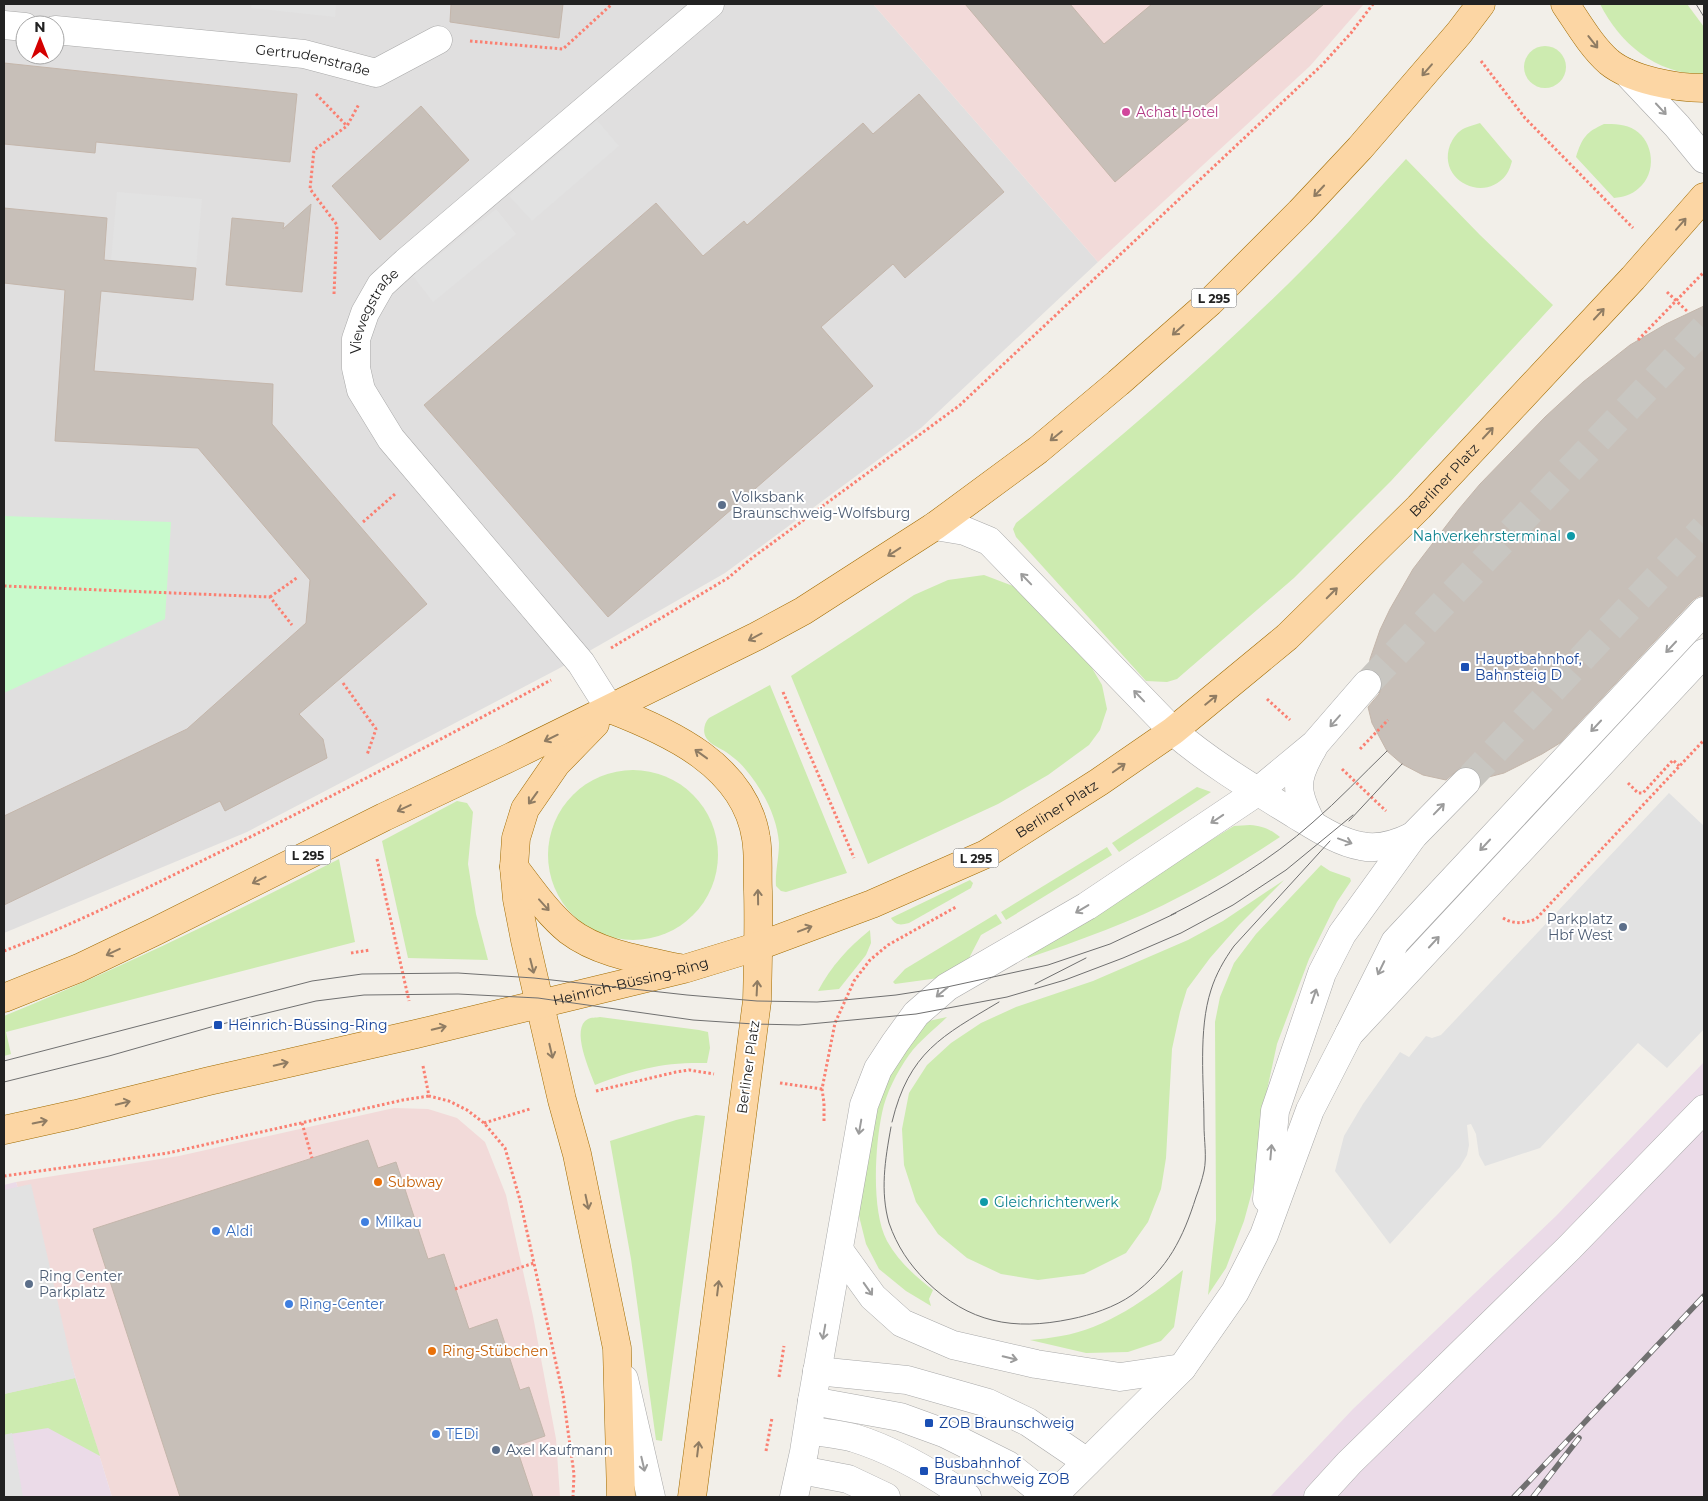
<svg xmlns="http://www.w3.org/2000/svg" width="1708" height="1501" viewBox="0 0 1708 1501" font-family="Montserrat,sans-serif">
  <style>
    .residential { fill: #e0dfdf; fill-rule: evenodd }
    .commercial { fill: #f2dad9 }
    .industrial { fill: #ebdbe8 }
    .grass { fill: #cdebb0 }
    .park { fill: #c8facc }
    .parking { fill: #e2e2e2 }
    .building { fill: #c7bfb8; stroke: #c4b6ab }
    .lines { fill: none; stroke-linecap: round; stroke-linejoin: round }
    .minor-tunnel { stroke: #c8c6c1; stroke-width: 28; stroke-dasharray: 28 14; stroke-linecap: butt }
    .minor-casing { stroke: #a9a9a9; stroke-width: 29 }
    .major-casing { stroke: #a06b00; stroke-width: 29 }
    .path { stroke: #fa8072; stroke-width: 3; stroke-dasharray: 2.5 2.5; stroke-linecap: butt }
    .minor { stroke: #fff; stroke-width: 28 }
    .major { stroke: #fcd6a4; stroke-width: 28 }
    .tram { stroke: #707070; stroke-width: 1 }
    .rail-casing { stroke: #707070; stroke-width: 5.5 }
    .rail { stroke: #fff; stroke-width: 4; stroke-dasharray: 11; stroke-linecap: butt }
    .oneway { stroke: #8f7c63 }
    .oneway2 { stroke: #9c9c9c }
    .hotel-dot { fill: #d1479c; stroke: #fff; stroke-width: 2 }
    .service-dot { fill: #5c6f8a; stroke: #fff; stroke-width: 2 }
    .culture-dot { fill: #0f9aa8; stroke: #fff; stroke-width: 2 }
    .transit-dot { fill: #1a4fb4; stroke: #fff; stroke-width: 2 }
    .food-dot { fill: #e8710a; stroke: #fff; stroke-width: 2 }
    .shop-dot { fill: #3f7fe0; stroke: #fff; stroke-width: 2 }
    .labels { text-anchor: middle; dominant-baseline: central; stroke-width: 4; stroke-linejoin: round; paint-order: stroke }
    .shield { fill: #fff; stroke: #646464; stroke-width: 1 }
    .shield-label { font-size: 12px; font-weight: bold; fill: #222 }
    .street-label { font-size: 14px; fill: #222; stroke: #fff }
    .hotel-label { font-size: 14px; fill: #b23c85; stroke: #fff; text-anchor: start }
    .service-label { font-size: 14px; fill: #4e5e75; stroke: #fff; text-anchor: start }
    .culture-label { font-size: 14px; fill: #0d838f; stroke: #fff; text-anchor: end }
    .transit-label { font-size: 14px; fill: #164399; stroke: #fff; text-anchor: start }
    .food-label { font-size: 14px; fill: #c56008; stroke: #fff; text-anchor: start }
    .shop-label { font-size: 14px; fill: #366cbe; stroke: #fff; text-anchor: start }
  </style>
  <rect width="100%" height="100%" fill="#f2efe9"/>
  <path class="residential" d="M4,4H873L1098,262L921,428L725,573L558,669L247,832L4,933ZM25,25H55V55H25Z"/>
  <g class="commercial">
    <polygon points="873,4 1364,4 1310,66 1098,262"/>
    <polygon points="394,1108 428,1109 457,1118 485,1142 506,1195 533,1316 556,1439 560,1497 112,1497 16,1182 179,1156"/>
  </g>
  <g class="industrial">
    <polygon points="1704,1062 1704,1497 1270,1497 1353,1409 1556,1216"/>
    <polygon points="16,1182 112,1497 4,1497 4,1185"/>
  </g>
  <g class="grass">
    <path d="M1600,4H1687L1704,27V74C1657,75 1620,44 1600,4Z"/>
    <circle cx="1545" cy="67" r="21"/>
    <path d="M1480,123L1512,161C1511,165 1509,171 1506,175C1484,204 1437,180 1450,145C1453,138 1458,131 1465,128C1469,126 1475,125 1480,123Z"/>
    <path d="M1604,124C1614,124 1626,124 1635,130C1654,142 1657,173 1639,188C1631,195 1624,197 1614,198L1576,157C1582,138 1586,132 1604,124Z"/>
    <path d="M1406,159L1480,235L1553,305L1391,481L1294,578L1177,679L1167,682L1146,681L1016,537L1013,529L1016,523C1117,441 1216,357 1308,264C1342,230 1374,194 1406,159Z"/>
    <polygon points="984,575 1013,586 1035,603 1089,663 1102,685 1107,709 1100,730 1089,745 1048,775 998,804 868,864 791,676 914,595 948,580"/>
    <path d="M770,685L847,873L786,892L781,891L776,886C775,872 779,858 779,843C777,817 763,790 746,770C741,763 733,757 726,752C720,748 711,745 707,739C702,733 704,723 709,718Z"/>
    <circle cx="633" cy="855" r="85"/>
    <polygon points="1197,787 1211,792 1119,852 1112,843"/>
    <polygon points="457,801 467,803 473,812 468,864 476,914 488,960 408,958 382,841"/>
    <path d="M1250,825C1262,826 1270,829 1280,837C1248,858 1215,879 1181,896C1132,922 1080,940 1028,958L1025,954L1234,826Z"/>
    <polygon points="1107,847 1112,855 1006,920 1001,912"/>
    <path d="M339,859L355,942L6,1032L11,1054L4,1056V1016C118,969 229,915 339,859Z"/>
    <polygon points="1321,865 1330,871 1350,878 1351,881 1337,902 1309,959 1277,1044 1262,1113 1256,1177 1244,1221 1226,1268 1208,1295 1216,1220 1215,1022 1220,997 1234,963 1256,934"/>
    <path d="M970,880L973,883L971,888L909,923C901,925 896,926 891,918Z"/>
    <polygon points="1284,880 1239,925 1210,958 1187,989 1180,1012 1172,1049 1166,1158 1161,1189 1148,1222 1126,1253 1084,1274 1038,1280 1001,1274 967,1258 938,1234 916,1202 904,1165 902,1129 909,1093 927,1065 951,1043 981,1023 1016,1007 1093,981 1188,940 1223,921"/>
    <polygon points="996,914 1002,923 981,935 966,964 946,977 895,984 893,982 905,969"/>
    <path d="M870,930L871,943L866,955L839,989L818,991C831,966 848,948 870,930Z"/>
    <path d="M600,1017L699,1030L708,1032L710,1048L707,1063C663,1062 636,1069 595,1085C590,1071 570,1028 588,1019C591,1017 596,1018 600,1017Z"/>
    <path d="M947,1017C935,1029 919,1041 909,1055C897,1072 886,1093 882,1113C875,1146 871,1211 887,1241C898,1261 915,1276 933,1290L929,1299L931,1306L906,1291L879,1269L866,1244L859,1216L863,1166L875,1109L888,1074L924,1022Z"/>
    <polygon points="696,1115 705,1116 662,1441 656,1440 631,1259 610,1141 676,1120"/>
    <path d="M1183,1270L1174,1327L1161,1341L1128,1352L1086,1353L1030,1340C1040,1339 1051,1338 1061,1336C1105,1329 1149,1298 1183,1270Z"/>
    <polygon points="75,1378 100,1456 48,1428 4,1435 4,1394"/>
  </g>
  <polygon class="park" points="4,516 171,522 165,619 4,693"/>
  <g class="parking">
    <polygon points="252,4 336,4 335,17 251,8"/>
    <polygon points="597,120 619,146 532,221 509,196"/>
    <polygon points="117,192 202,199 196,268 146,263 109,284"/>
    <polygon points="496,209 516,234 433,302 413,276"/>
    <polygon points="1669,793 1704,826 1704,1029 1667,1068 1638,1043 1540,1148 1485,1166 1479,1155 1476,1134 1471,1124 1467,1125 1469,1145 1467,1155 1460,1167 1390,1244 1335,1171 1344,1136 1363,1104 1400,1052 1409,1057 1426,1036 1432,1038 1441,1035"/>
    <polygon points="31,1184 75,1378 4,1394 4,1190"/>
    <polygon points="12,1433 23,1497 4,1497 4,1435"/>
  </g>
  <g class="building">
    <polygon points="451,4 563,4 559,38 450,22"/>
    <polygon points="965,4 1070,4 1104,44 1152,4 1324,4 1115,182"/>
    <polygon points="4,63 297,94 290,162 96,142 95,153 4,144"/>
    <polygon points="919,94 1004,192 905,278 893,264 821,327 873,386 608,617 424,405 656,203 703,256 744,221 747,225 863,123 873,134"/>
    <polygon points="421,106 469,160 380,240 332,186"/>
    <polygon points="311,204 302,292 226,285 232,218 284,223 283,229"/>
    <polygon points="4,208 107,218 104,260 196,268 193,300 101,291 94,371 273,384 272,424 427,604 299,714 323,739 327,758 225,811 220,801 4,905 4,816 187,729 306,623 310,580 198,448 55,441 65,290 4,283"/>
    <polygon points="1704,306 1704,596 1699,596 1693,600 1560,743 1542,754 1504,773 1481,779 1477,771 1469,767 1461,767 1446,780 1423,775 1402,764 1387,751 1372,723 1368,707 1379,694 1382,686 1382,678 1378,673 1369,669 1370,659 1380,630 1390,609 1413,569 1459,509 1480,484 1545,417 1583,382 1630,345 1666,324"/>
    <polygon points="368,1140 378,1168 396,1162 428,1259 444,1254 469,1329 497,1319 520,1390 529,1387 545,1436 516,1446 533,1497 180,1497 93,1229"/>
  </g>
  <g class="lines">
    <g class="minor-tunnel">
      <polyline points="1367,684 1704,328"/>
      <polyline points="1466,782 1704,528"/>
    </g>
    <defs>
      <g id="minor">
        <polyline points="4,25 25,27"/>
        <path id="s1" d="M55,30L304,54L376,73L438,40"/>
        <polyline points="1627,73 1677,126 1704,159"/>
        <path d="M935,526L965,531L989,541L1173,731C1210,763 1254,789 1296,815C1316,827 1338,842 1361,846C1379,850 1397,844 1413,836"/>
        <polyline points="1704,611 1395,942 1349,1034 1704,653"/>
        <path id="s2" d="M610,709L581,663L391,439L361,390L356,368V339L365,313L381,285L406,262L710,4"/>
        <path d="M1312,824C1295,791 1294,780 1313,748"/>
        <polyline points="1267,1199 1275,1111 1322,973 1342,934 1413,836 1466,782"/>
        <polyline points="839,1250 873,1297 902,1323 953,1345 1036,1364 1120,1377 1182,1368"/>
        <polyline points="817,1371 907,1380 988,1403 1028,1422 1087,1462"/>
        <polyline points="624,1379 651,1497"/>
        <polyline points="812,1401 900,1417 944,1433 1008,1465 1048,1497"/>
        <path d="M808,1430C823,1433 839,1434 854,1438C893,1450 934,1474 967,1497"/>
        <polyline points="801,1470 848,1479 886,1497"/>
        <polyline points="794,1497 804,1452 812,1401 864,1105 878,1069 895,1043 916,1014 947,987 1087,906 1257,792 1315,744 1367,684"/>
        <polyline points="1052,1497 1182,1368 1235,1292 1264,1235 1310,1110 1349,1034"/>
        <polyline points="1318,1497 1349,1463 1569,1248 1704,1109"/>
      </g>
      <g id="major">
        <path d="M1565,4C1578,23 1591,46 1609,62C1631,80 1676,88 1704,88"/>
        <path d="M610,709C670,732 745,766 756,838C759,855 757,873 758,891C759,927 758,964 757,1001L692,1497"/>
        <polyline points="595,724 556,764 525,809 516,838 514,867 517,899 525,940 562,1100 577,1154 617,1348 621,1497"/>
        <path d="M514,867C531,889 547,913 569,931C599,954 643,960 679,968"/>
        <polyline points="4,998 79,968 156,931 384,817 511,757 757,636 803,611 935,526 1038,450 1118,383 1210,302 1300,212 1360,148 1459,33 1481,4"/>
        <path id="s3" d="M4,1130L76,1114L209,1081L416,1034L684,969L759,946L872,904L986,854L1099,782L1173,731L1287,637L1419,507L1633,278L1704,197"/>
      </g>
    </defs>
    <use href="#minor" class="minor-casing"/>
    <use href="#major" class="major-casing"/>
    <g class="path">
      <polyline points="470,41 563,49 612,4"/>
      <polyline points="1481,61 1525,118 1633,228"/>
      <polyline points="316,94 347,126"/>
      <polyline points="1667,292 1688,312"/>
      <polyline points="334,294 337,225 310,189 314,150 347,126 359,104"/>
      <polyline points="1638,340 1704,272"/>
      <polyline points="363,522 395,494"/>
      <polyline points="4,586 270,597 292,625"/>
      <polyline points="270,597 298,577"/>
      <polyline points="611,648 728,578 752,558 960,405 1322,65 1351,33 1373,4"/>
      <polyline points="343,683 376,729 367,755"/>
      <polyline points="783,692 854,858"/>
      <polyline points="1267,699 1290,720"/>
      <polyline points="1360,749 1388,720"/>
      <polyline points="1342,769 1386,811"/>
      <polyline points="1628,783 1638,793 1643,793 1673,760 1679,766"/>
      <polyline points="377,859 409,1001"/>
      <path d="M1503,918C1515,925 1524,923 1536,919L1704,740"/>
      <path d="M4,951C83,921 159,882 234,845C341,792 446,737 551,680"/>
      <polyline points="351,953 370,950"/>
      <polyline points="423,1066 429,1096 449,1101 467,1110 484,1123 505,1148 520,1200 563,1395 574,1474 573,1497"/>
      <polyline points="780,1083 822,1089"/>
      <polyline points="596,1091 676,1072 689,1070 714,1074"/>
      <polyline points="824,1121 824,1103 822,1089 835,1023 854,981 870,960 888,945 956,907"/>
      <polyline points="302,1123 312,1158"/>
      <polyline points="484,1123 530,1109"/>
      <polyline points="4,1176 168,1153 403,1100 429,1096"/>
      <polyline points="455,1289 534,1263"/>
      <polyline points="779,1377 784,1346"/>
      <polyline points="766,1451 772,1418"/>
    </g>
    <use href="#minor" class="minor"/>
    <use href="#major" class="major"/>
    <g class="tram">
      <polyline points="1696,4 1704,17"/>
      <polyline points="1349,821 1402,764"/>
      <path d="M1171,915C1219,891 1272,859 1312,823C1339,800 1362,775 1387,751"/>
      <polyline points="1035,984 1086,958"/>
      <polyline points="4,1061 312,981 362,974 458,973 534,978 687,995 757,1001 817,1002 844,1000 896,995 947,987 1048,965 1110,944 1176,913"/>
      <polyline points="4,1082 109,1056 218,1025 316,1001 364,995 458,994 538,998 693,1020 754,1024 799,1025 916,1014 1007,997 1065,980 1123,958 1181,933 1233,905 1286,870 1353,815"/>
      <path d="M892,1122C909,1052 942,1036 999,1002"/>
      <path d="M891,1127C885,1160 880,1191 889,1223C897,1246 909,1264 926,1281C969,1323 1013,1331 1071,1319C1091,1315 1115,1307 1132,1295C1168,1269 1183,1238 1196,1197C1199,1189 1202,1180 1204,1171C1207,1157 1204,1140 1204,1125C1204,1083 1198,1030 1211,990C1216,974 1224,960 1234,946L1330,841"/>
    </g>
    <defs>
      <g id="rail">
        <polyline points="1514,1497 1704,1296"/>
        <polyline points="1533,1497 1579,1438"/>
      </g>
    </defs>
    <use href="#rail" class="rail-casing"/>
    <use href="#rail" class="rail"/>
  </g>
  <defs><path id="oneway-shaft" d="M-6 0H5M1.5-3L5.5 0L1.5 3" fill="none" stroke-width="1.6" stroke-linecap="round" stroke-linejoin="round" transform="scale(1.25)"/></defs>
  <g class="oneway">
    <use href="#oneway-shaft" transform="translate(1593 42) rotate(52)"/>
    <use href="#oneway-shaft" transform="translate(1427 70) rotate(131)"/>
    <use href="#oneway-shaft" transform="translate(1319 191) rotate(133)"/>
    <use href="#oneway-shaft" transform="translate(1681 224) rotate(-49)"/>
    <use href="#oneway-shaft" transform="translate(1599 314) rotate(-47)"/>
    <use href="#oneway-shaft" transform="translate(1178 330) rotate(138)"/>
    <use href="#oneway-shaft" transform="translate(1488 433) rotate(-47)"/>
    <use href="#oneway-shaft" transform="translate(1056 436) rotate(141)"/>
    <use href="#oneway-shaft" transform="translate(894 552) rotate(147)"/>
    <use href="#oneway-shaft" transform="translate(1332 593) rotate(-45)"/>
    <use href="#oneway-shaft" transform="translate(755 637) rotate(152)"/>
    <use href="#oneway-shaft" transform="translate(1211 700) rotate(-39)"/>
    <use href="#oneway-shaft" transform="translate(551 738) rotate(154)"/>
    <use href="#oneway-shaft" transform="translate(701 754) rotate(-144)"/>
    <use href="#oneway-shaft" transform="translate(1119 768) rotate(-35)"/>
    <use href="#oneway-shaft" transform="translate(533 798) rotate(126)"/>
    <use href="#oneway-shaft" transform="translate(404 808) rotate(155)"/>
    <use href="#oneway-shaft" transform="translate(259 880) rotate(153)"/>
    <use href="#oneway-shaft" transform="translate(758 897) rotate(-91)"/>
    <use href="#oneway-shaft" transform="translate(544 905) rotate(48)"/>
    <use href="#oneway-shaft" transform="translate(805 929) rotate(-21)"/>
    <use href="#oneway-shaft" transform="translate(113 952) rotate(155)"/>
    <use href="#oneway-shaft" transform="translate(532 966) rotate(76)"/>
    <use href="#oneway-shaft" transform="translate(757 988) rotate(-87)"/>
    <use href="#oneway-shaft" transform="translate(439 1028) rotate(-14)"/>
    <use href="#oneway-shaft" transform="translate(551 1051) rotate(77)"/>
    <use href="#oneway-shaft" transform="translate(281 1064) rotate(-13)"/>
    <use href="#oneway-shaft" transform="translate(123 1103) rotate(-14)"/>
    <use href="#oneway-shaft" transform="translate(40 1122) rotate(-12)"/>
    <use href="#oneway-shaft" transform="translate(587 1202) rotate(78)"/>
    <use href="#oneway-shaft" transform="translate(718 1288) rotate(-83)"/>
    <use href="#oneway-shaft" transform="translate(698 1449) rotate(-83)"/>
  </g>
  <g class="oneway2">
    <use href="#oneway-shaft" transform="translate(1661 109) rotate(47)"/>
    <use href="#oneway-shaft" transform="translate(1026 579) rotate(-134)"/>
    <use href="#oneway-shaft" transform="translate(1671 647) rotate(133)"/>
    <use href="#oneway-shaft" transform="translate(1139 696) rotate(-134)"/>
    <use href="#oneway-shaft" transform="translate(1335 721) rotate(131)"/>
    <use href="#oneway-shaft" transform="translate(1596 726) rotate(133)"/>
    <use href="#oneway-shaft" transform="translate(1439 809) rotate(-46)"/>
    <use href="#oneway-shaft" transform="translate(1217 819) rotate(146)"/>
    <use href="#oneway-shaft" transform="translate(1345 841) rotate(20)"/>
    <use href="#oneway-shaft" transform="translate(1485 845) rotate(133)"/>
    <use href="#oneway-shaft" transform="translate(1082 909) rotate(149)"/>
    <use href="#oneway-shaft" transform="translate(1434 942) rotate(-47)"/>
    <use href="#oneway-shaft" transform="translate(1381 968) rotate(116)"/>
    <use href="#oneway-shaft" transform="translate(942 992) rotate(140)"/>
    <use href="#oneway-shaft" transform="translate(1314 996) rotate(-71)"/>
    <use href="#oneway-shaft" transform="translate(860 1127) rotate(100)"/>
    <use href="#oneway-shaft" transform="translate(1271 1152) rotate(-85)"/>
    <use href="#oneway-shaft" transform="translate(868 1289) rotate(55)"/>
    <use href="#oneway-shaft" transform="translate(824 1332) rotate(100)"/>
    <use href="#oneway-shaft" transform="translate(1010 1358) rotate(13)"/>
    <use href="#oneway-shaft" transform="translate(643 1464) rotate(77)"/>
  </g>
  <circle class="hotel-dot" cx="1126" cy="112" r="5"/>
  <g class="service-dot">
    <circle cx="722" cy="505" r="5"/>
    <circle cx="1623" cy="927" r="5"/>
    <circle cx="29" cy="1284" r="5"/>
    <circle cx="496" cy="1450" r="5"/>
  </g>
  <g class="culture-dot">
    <circle cx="1571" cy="536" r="5"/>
    <circle cx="984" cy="1202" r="5"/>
  </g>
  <g class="transit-dot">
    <rect x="1460" y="662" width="10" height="10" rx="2.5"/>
    <rect x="213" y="1020" width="10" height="10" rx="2.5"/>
    <rect x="924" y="1418" width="10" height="10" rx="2.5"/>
    <rect x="919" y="1466" width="10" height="10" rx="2.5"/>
  </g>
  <g class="food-dot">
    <circle cx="378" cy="1182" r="5"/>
    <circle cx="432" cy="1351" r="5"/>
  </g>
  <g class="shop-dot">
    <circle cx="365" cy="1222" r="5"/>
    <circle cx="216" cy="1231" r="5"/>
    <circle cx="289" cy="1304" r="5"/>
    <circle cx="436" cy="1434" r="5"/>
  </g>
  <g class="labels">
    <g class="shield">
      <rect x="1191.5" y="288.5" width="45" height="19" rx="4"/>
      <rect x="285.5" y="845.5" width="45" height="19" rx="4"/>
      <rect x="953.5" y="848.5" width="45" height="19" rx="4"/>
    </g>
    <g class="shield-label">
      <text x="1214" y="298">L 295</text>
      <text x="308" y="855">L 295</text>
      <text x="976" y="858">L 295</text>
    </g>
    <g class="street-label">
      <text stroke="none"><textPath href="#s1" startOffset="260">Gertrudenstraße</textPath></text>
      <text stroke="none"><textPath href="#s2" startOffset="490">Viewegstraße</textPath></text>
      <text stroke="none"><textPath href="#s3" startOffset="1616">Berliner Platz</textPath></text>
      <text stroke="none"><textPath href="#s3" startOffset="1106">Berliner Platz</textPath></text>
      <text stroke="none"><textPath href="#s3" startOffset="644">Heinrich-Büssing-Ring</textPath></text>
      <text transform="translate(748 1067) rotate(-82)">Berliner Platz</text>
    </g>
    <g class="hotel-label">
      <text x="1136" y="112">Achat Hotel</text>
    </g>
    <g class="service-label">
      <text x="732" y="497">Volksbank<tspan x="732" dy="16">Braunschweig-Wolfsburg</tspan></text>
      <text x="1613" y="919" text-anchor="end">Parkplatz<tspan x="1613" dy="16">Hbf West</tspan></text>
      <text x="39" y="1276">Ring Center<tspan x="39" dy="16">Parkplatz</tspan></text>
      <text x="506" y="1450">Axel Kaufmann</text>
    </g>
    <g class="culture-label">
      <text x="1561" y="536">Nahverkehrsterminal</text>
      <text x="994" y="1202" text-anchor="start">Gleichrichterwerk</text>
    </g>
    <g class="transit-label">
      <text x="1475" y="659">Hauptbahnhof,<tspan x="1475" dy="16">Bahnsteig D</tspan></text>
      <text x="228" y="1025">Heinrich-Büssing-Ring</text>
      <text x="939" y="1423">ZOB Braunschweig</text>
      <text x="934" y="1463">Busbahnhof<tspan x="934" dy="16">Braunschweig ZOB</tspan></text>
    </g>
    <g class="food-label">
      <text x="388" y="1182">Subway</text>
      <text x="442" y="1351">Ring-Stübchen</text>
    </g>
    <g class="shop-label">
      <text x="375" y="1222">Milkau</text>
      <text x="226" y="1231">Aldi</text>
      <text x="299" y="1304">Ring-Center</text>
      <text x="446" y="1434">TEDi</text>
    </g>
  </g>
  <rect width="1708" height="1501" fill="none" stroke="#222222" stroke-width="10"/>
  <g transform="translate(40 40)"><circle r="24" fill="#ffffff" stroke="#a7a7a7"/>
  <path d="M0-4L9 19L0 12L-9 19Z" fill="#d40000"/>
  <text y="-8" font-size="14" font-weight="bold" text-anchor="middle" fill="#222222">N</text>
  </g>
</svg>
